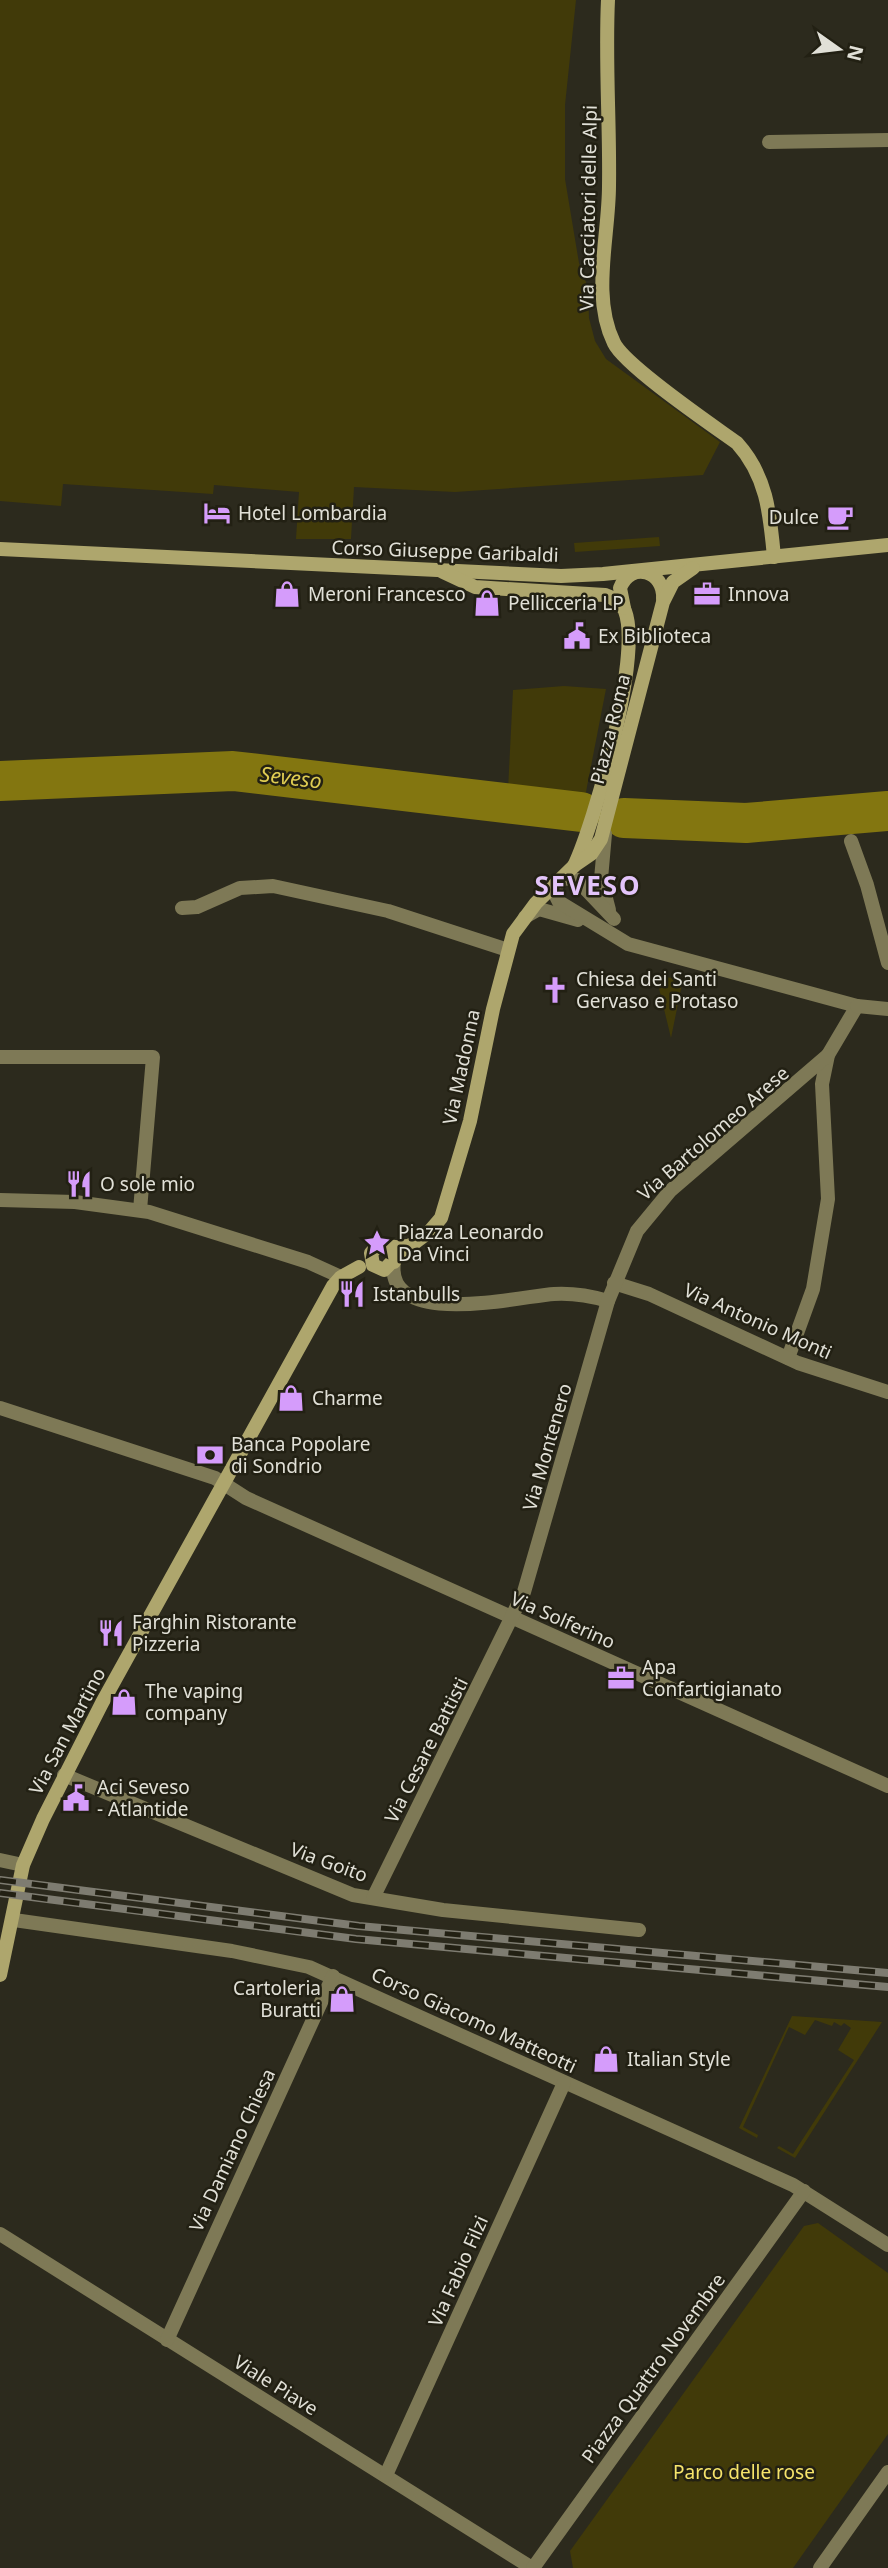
<svg xmlns="http://www.w3.org/2000/svg" width="888" height="2568" viewBox="0 0 888 2568" font-family="'Noto Sans',sans-serif">
  <style>
    .green { fill: #413a09 }
    .lines { fill: none; stroke-linecap: round; stroke-linejoin: round }
    .river { stroke: #837610; stroke-width: 40 }
    .street { stroke: #7e7956; stroke-width: 14 }
    .secondary { stroke: #aea66d; stroke-width: 14 }
    .rail-casing { stroke: #7e7c71; stroke-width: 8 }
    .rail { stroke: #222013; stroke-width: 5; stroke-dasharray: 16; stroke-linecap: butt }
    .labels { text-anchor: middle; dominant-baseline: central; stroke-width: 5; stroke-linejoin: round; paint-order: stroke }
    .street-label { font-size: 19px; fill: #e1e0d7; stroke: #222013 }
    .poi-label { font-size: 19px; fill: #e1e0d7; stroke: #222013; text-anchor: start }
    .park-label { font-size: 19px; fill: #f6e46b; stroke: #222013 }
    .water-label { font-size: 21px; font-style: italic; fill: #dfcc52; stroke: #222013 }
    .district-label { font-size: 26px; font-weight: bold; letter-spacing: 2px; fill: #e3c4fa; stroke: #222013 }
  </style>
  <rect width="100%" height="100%" fill="#2c2a1d"/>
  <g class="green">
    <polygon points="0,0 576,0 565,105 565,179 579,263 588,288 589,318 595,341 606,359 720,442 703,475 455,492 354,487 351,539 296,539 299,492 214,485 213,494 63,484 61,506 0,501"/>
    <polygon points="659,537 660,546 575,552 574,543"/>
    <polygon points="564,686 606,689 585,797 508,790 513,690"/>
    <polygon points="654,976 683,979 671,1038 658,984 641,987"/>
    <polygon points="792,2016 882,2022 795,2158 777,2148 779,2146 793,2154 854,2060 838,2050 851,2028 844,2023 841,2026 834,2022 832,2026 815,2020 805,2035 789,2027 743,2127 758,2135 757,2138 739,2128"/>
    <polygon points="818,2223 888,2273 888,2434 793,2568 573,2568 570,2551 804,2226"/>
  </g>
  <g class="lines">
    <g class="river">
      <polyline points="0,781 233,771 581,812"/>
      <polyline points="624,818 746,823 888,811"/>
    </g>
    <g class="street">
      <polyline points="769,142 888,140"/>
      <polyline points="605,834 601,879 609,910"/>
      <polyline points="851,841 867,885 888,963"/>
      <polyline points="182,908 197,907 240,888 273,886 388,911 508,950"/>
      <polyline points="525,917 539,909 578,920"/>
      <polyline points="614,919 577,880 565,878 557,884 555,894 559,902 628,944 857,1006 828,1055 822,1084 828,1199 813,1289 788,1358"/>
      <polyline points="857,1006 888,1009"/>
      <polyline points="0,1057 153,1057 140,1210"/>
      <polyline points="0,1200 75,1202 149,1212 308,1262 341,1277"/>
      <path d="M394,1262C384,1330 521,1296 554,1294C572,1293 591,1296 608,1301"/>
      <polyline points="614,1283 649,1294 798,1363 888,1392"/>
      <polyline points="0,1408 215,1478 246,1498 888,1786"/>
      <polyline points="64,1775 353,1895 443,1910 639,1930"/>
      <polyline points="0,1860 23,1865"/>
      <polyline points="373,1898 524,1592 608,1301 637,1231 670,1191 828,1055"/>
      <polyline points="14,1920 232,1951 309,1967 793,2185 888,2245"/>
      <polyline points="0,2234 532,2568"/>
      <polyline points="167,2340 333,1976"/>
      <polyline points="386,2475 564,2083"/>
      <polyline points="533,2568 804,2191"/>
      <polyline points="820,2568 888,2472"/>
    </g>
    <g class="secondary">
      <path d="M608,0C605,62 610,124 609,186C609,236 591,297 614,343C625,366 712,425 737,443C767,476 770,514 774,557"/>
      <polyline points="0,549 561,576 603,574 888,545"/>
      <path d="M443,572L475,587L605,595C614,598 621,602 625,611C642,655 595,822 574,866"/>
      <path d="M624,608L620,588C631,560 665,571 663,599"/>
      <polyline points="387,1246 403,1248 413,1244 429,1232 441,1218 470,1121 493,1009 513,934 536,903 575,865 591,854 601,839 663,602 673,582 693,568"/>
      <polyline points="394,1262 393,1252 387,1246 377,1247 371,1253 373,1265 384,1270 407,1246"/>
      <polyline points="0,1975 23,1865 43,1819 102,1703 333,1286 341,1277 359,1267"/>
    </g>
    <defs>
      <g id="rail">
        <polyline points="0,1880 359,1926 888,1973"/>
        <polyline points="0,1893 356,1939 888,1987"/>
      </g>
    </defs>
    <use href="#rail" class="rail-casing"/>
    <use href="#rail" class="rail"/>
  </g>
  <defs>
    <symbol id="hotel-bare" viewBox="-9 -9 18 18"><path d="M-6-4.5h1.5V1H6V5H4.5V3h-9V5H-6ZM-4 0a1.8 1.8 0 1 1 3.6 0ZM.5 0V-2.5h3Q6-2.5 6 0Z" fill="#d59cfb" stroke="#222013" stroke-width="2.5" paint-order="stroke"/></symbol>
    <symbol id="cafe-bare" viewBox="-9 -9 18 18"><path d="M-5.5-4.5H6V0H3Q3 3.5 0 3.5H-2.5Q-5.5 3.5-5.5 0ZM3-3.2v2h1.7v-2ZM-6 4.5H4V6H-6Z" fill="#d59cfb" stroke="#222013" stroke-width="2.5" paint-order="stroke"/></symbol>
    <symbol id="shop-bare" viewBox="-9 -9 18 18"><path d="M-5-2.5h2.3a2.7 3.5 0 0 1 5.4 0H5L5.5 6h-11ZM-1.5-2.5h3a1.5 2.3 0 0 0-3 0Z" fill="#d59cfb" stroke="#222013" stroke-width="2.5" paint-order="stroke"/></symbol>
    <symbol id="office-bare" viewBox="-9 -9 18 18"><path d="M-6-3h4V-5.5h4V-3h4V5H-6ZM-1-4.5V-3h2v-1.5ZM-6 0V1H6V0Z" fill="#d59cfb" stroke="#222013" stroke-width="2.5" paint-order="stroke"/></symbol>
    <symbol id="civic-bare" viewBox="-9 -9 18 18"><path d="M-.6-6.5H3V-4.5H.6V-3L4-1V1h2V6H-6V1h2V-1L-.6-3ZM-1.2 2.5V6h2.4V2.5Z" fill="#d59cfb" stroke="#222013" stroke-width="2.5" paint-order="stroke"/></symbol>
    <symbol id="church-bare" viewBox="-9 -9 18 18"><path d="M-1.2-6h2.4v3.5h3.3v2.4h-3.3V6h-2.4V-.1h-3.3v-2.4h3.3Z" fill="#d59cfb" stroke="#222013" stroke-width="2.5" paint-order="stroke"/></symbol>
    <symbol id="restaurant-bare" viewBox="-9 -9 18 18"><path d="M-5-6h1v4h1v-4h1v4h1v-4h1v5L-1.5 .5V6h-2V.5L-5-1ZM5-6V6H3V1.5H1.5Q1.5-4 5-6Z" fill="#d59cfb" stroke="#222013" stroke-width="2.5" paint-order="stroke"/></symbol>
    <symbol id="sight-bare" viewBox="-9 -9 18 18"><path d="M0-6L1.8-2.2L6-1.7L2.9 1.2L3.7 5.4L0 3.3L-3.7 5.4L-2.9 1.2L-6-1.7L-1.8-2.2Z" fill="#d59cfb" stroke="#222013" stroke-width="2.5" paint-order="stroke"/></symbol>
    <symbol id="bank-bare" viewBox="-9 -9 18 18"><path d="M-6-4H6V4H-6ZM0-2.3a2.3 2.3 0 1 0 0 4.6a2.3 2.3 0 1 0 0-4.6Z" fill="#d59cfb" stroke="#222013" stroke-width="2.5" paint-order="stroke"/></symbol>
  </defs>
  <g fill-rule="evenodd">
    <use href="#hotel-bare" x="198" y="494" width="38" height="38"/>
    <use href="#cafe-bare" x="821" y="498" width="38" height="38"/>
    <use href="#shop-bare" x="268" y="575" width="38" height="38"/>
    <use href="#office-bare" x="688" y="575" width="38" height="38"/>
    <use href="#shop-bare" x="468" y="584" width="38" height="38"/>
    <use href="#civic-bare" x="558" y="617" width="38" height="38"/>
    <use href="#church-bare" x="536" y="971" width="38" height="38"/>
    <use href="#restaurant-bare" x="60" y="1165" width="38" height="38"/>
    <use href="#sight-bare" x="358" y="1224" width="38" height="38"/>
    <use href="#restaurant-bare" x="333" y="1275" width="38" height="38"/>
    <use href="#shop-bare" x="272" y="1379" width="38" height="38"/>
    <use href="#bank-bare" x="191" y="1436" width="38" height="38"/>
    <use href="#restaurant-bare" x="92" y="1614" width="38" height="38"/>
    <use href="#office-bare" x="602" y="1659" width="38" height="38"/>
    <use href="#shop-bare" x="105" y="1683" width="38" height="38"/>
    <use href="#civic-bare" x="57" y="1779" width="38" height="38"/>
    <use href="#shop-bare" x="323" y="1980" width="38" height="38"/>
    <use href="#shop-bare" x="587" y="2040" width="38" height="38"/>
  </g>
  <g class="labels">
    <g class="street-label">
      <text transform="translate(588 208) rotate(-89)">Via Cacciatori delle Alpi</text>
      <text transform="translate(445 551) rotate(2)">Corso Giuseppe Garibaldi</text>
      <text transform="translate(610 729) rotate(-76)">Piazza Roma</text>
      <text transform="translate(461 1067) rotate(-78)">Via Madonna</text>
      <text transform="translate(713 1133) rotate(-41)">Via Bartolomeo Arese</text>
      <text transform="translate(758 1321) rotate(24)">Via Antonio Monti</text>
      <text transform="translate(547 1447) rotate(-74)">Via Montenero</text>
      <text transform="translate(563 1620) rotate(24)">Via Solferino</text>
      <text transform="translate(67 1731) rotate(-62)">Via San Martino</text>
      <text transform="translate(426 1750) rotate(-63)">Via Cesare Battisti</text>
      <text transform="translate(329 1862) rotate(20)">Via Goito</text>
      <text transform="translate(474 2020) rotate(25)">Corso Giacomo Matteotti</text>
      <text transform="translate(232 2150) rotate(-65)">Via Damiano Chiesa</text>
      <text transform="translate(458 2271) rotate(-66)">Via Fabio Filzi</text>
      <text transform="translate(653 2368) rotate(-54)">Piazza Quattro Novembre</text>
      <text transform="translate(276 2385) rotate(32)">Viale Piave</text>
    </g>
    <g class="poi-label">
      <text x="238" y="513">Hotel Lombardia</text>
      <text x="819" y="517" text-anchor="end">Dulce</text>
      <text x="308" y="594">Meroni Francesco</text>
      <text x="728" y="594">Innova</text>
      <text x="508" y="603">Pellicceria LP</text>
      <text x="598" y="636">Ex Biblioteca</text>
      <text x="576" y="979">Chiesa dei Santi<tspan x="576" dy="22">Gervaso e Protaso</tspan></text>
      <text x="100" y="1184">O sole mio</text>
      <text x="398" y="1232">Piazza Leonardo<tspan x="398" dy="22">Da Vinci</tspan></text>
      <text x="373" y="1294">Istanbulls</text>
      <text x="312" y="1398">Charme</text>
      <text x="231" y="1444">Banca Popolare<tspan x="231" dy="22">di Sondrio</tspan></text>
      <text x="132" y="1622">Farghin Ristorante<tspan x="132" dy="22">Pizzeria</tspan></text>
      <text x="642" y="1667">Apa<tspan x="642" dy="22">Confartigianato</tspan></text>
      <text x="145" y="1691">The vaping<tspan x="145" dy="22">company</tspan></text>
      <text x="97" y="1787">Aci Seveso<tspan x="97" dy="22">- Atlantide</tspan></text>
      <text x="321" y="1988" text-anchor="end">Cartoleria<tspan x="321" dy="22">Buratti</tspan></text>
      <text x="627" y="2059">Italian Style</text>
    </g>
    <g class="park-label">
      <text x="744" y="2472">Parco delle rose</text>
    </g>
    <g class="water-label">
      <text transform="translate(291 777) rotate(7)">Seveso</text>
    </g>
    <g class="district-label">
      <text x="588" y="885">SEVESO</text>
    </g>
  </g>
  <g transform="translate(839 49) rotate(104)" stroke="#222013" stroke-width="5" paint-order="stroke">
  <path d="M0-5L12 26L0 18L-12 26Z" fill="#e1e0d7"/>
  <text y="-10" font-size="19" font-weight="bold" text-anchor="middle" fill="#e1e0d7">N</text>
  </g>
</svg>
